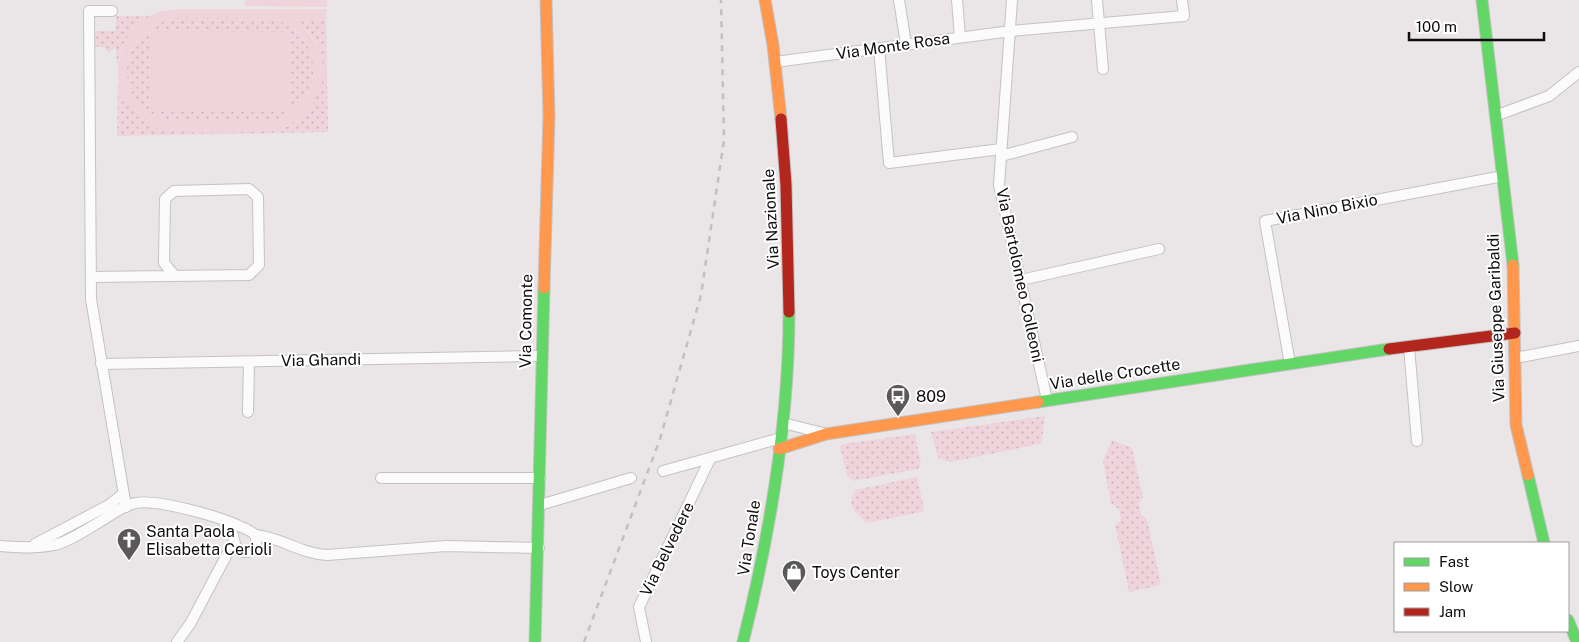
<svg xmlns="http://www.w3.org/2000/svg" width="1579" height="642" viewBox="0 0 1579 642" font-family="'Public Sans',sans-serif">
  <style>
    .grass { fill: url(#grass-dots) }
    .pitch { fill: #efd4dc; fill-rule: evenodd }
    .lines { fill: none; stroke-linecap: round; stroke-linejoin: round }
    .street-casing { stroke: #c4c2c2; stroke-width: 12 }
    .fast-casing { stroke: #c4c2c2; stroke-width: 13 }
    .slow-casing { stroke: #c4c2c2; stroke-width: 13 }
    .jam-casing { stroke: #c4c2c2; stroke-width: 13 }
    .street { stroke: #fcfbfb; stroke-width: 10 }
    .fast { stroke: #63d668; stroke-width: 11 }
    .slow { stroke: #ff974d; stroke-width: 11 }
    .jam { stroke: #b3261e; stroke-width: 11 }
    .rail { stroke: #c1c0c0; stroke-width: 2.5; stroke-dasharray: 6 6; stroke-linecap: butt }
    .labels { text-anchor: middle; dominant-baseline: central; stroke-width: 4; stroke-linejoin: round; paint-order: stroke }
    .street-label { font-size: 16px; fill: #0e0c0d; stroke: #fff }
    .poi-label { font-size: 16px; fill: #0e0c0d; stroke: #fff; text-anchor: start }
  </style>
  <defs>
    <pattern id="grass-dots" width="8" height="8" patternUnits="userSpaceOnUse" patternTransform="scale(1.25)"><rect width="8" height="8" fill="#efd4dc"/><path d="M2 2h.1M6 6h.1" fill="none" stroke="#ccb5bc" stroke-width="1.8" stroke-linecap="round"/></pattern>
  </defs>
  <rect width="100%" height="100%" fill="#eae6e7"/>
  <g class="grass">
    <path d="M116,16H151C131,28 121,43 117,66L116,47L109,53L104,47H94L93,31H116Z"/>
    <path d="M172,18C194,18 215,18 237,18C250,19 263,17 276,20C300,26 316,51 313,75C311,98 296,112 276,120L175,121C113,116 110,36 172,18Z"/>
    <path d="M295,18L326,19L328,132L117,136L118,80C126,105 141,124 167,130L287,127C312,111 321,97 321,67C321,56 320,47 313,38C309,31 301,25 295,18Z"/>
    <polygon points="1045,416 1042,440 1040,444 950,462 938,458 931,432"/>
    <polygon points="915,434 921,464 918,469 854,481 847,476 840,446 843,444"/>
    <polygon points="1112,440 1132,448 1143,497 1139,503 1141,514 1147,519 1161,585 1129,592 1115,525 1121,520 1119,509 1111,504 1103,461"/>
    <path d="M917,477L924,509L922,512L866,523C855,511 846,506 855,490Z"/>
  </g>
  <g class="pitch">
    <polygon points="245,0 327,0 327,7 245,6"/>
    <path d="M182,9H327L326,19H295C315,36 331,62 320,89C314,105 302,120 285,127C264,135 180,135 157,128C151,125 143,121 138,116C103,87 116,30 156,13C164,10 174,10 182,9ZM172,18C194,18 215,18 237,18C250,19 263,17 276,20C300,26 316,51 313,76C311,98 296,112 276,120L175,121C113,116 110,35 172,18Z"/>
    <polygon points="151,31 291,32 290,112 151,112"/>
  </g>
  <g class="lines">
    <defs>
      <g id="street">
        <polyline points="899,0 906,44"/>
        <polyline points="957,0 960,37"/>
        <polyline points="1012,0 999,185 1047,400"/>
        <polyline points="1097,0 1103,69"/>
        <polyline points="112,11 89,11 91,299 126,507"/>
        <polyline points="879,48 889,163 1001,149"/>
        <polyline points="775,62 1011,31 1184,16 1182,0"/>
        <polyline points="1495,116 1549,96 1579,72"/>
        <polyline points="1001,156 1072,137"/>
        <path d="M91,277C144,276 196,276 249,275L259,265L258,197L249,189L174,191L165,199L164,263L175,276"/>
        <polyline points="1021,280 1159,249"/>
        <polyline points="1409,347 1417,441"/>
        <polyline points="1515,358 1579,346"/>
        <polyline points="101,364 541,356"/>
        <polyline points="1290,364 1265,221 1503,176"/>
        <polyline points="248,412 249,362"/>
        <polyline points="783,423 823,433"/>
        <polyline points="663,471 781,438"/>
        <polyline points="381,478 540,478"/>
        <polyline points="540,505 631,478"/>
        <path d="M255,535C281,537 301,554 327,555L446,546L539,548"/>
        <polyline points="35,544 109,505 123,494"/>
        <path d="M0,546C17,547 37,549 54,545C69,542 85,530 98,523C110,516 123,505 136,503C157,499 217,516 237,525C247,530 261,532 255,547L248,552C231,553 237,542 232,533C230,528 225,523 221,519"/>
        <polyline points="177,642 190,624 233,543"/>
        <polyline points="646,642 639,607 710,459"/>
      </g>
      <g id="fast">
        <polyline points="1482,0 1513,265"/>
        <polyline points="1038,402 1389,349"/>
        <polyline points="1528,475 1544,543"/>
        <polyline points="1568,620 1577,642"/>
        <polyline points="535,642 544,288"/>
        <path d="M743,642C770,534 789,424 789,312"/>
      </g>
      <g id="slow">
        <polyline points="765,0 773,45 781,119"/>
        <polyline points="1513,265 1516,425 1528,475"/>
        <polyline points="544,288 549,116 546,0"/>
        <polyline points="779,449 826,434 1038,402"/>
      </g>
      <g id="jam">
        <polyline points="781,119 786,185 789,312"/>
        <polyline points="1389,349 1515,333"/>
      </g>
    </defs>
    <use href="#street" class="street-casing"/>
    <use href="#fast" class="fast-casing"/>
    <use href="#slow" class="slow-casing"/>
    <use href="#jam" class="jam-casing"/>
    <use href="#street" class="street"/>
    <use href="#fast" class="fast"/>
    <use href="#slow" class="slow"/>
    <use href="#jam" class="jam"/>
    <polyline class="rail" points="584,642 660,439 701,295 724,140 721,0"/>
  </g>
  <defs>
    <symbol id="bus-pin" viewBox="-11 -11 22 30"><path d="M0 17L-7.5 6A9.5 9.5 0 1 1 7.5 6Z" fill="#5b5859" stroke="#fff"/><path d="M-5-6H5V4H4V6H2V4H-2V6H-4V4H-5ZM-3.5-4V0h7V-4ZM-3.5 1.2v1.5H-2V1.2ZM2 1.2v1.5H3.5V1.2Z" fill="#fff"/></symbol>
    <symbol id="church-pin" viewBox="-11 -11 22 30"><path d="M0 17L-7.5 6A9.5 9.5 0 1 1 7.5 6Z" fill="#5b5859" stroke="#fff"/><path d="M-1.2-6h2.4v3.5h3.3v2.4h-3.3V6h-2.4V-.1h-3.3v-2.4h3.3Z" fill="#fff"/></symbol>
    <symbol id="shop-pin" viewBox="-11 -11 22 30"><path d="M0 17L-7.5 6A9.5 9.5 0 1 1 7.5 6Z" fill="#5b5859" stroke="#fff"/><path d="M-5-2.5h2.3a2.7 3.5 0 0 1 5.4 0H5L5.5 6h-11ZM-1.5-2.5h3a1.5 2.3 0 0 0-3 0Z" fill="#fff"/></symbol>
  </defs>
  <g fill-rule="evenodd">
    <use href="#bus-pin" x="884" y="382" width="28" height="38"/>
    <use href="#church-pin" x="115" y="526" width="28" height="38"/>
    <use href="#shop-pin" x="780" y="558" width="28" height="38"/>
  </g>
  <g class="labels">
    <g class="street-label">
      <text transform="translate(893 46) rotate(-8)">Via Monte Rosa</text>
      <text transform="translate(1327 209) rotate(-11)">Via Nino Bixio</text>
      <text transform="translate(771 219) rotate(-93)">Via Nazionale</text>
      <text transform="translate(1020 275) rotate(78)">Via Bartolomeo Colleoni</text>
      <text transform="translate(1496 318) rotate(-92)">Via Giuseppe Garibaldi</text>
      <text transform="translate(526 321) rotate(-89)">Via Comonte</text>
      <text transform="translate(321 360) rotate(-1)">Via Ghandi</text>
      <text transform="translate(1115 374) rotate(-9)">Via delle Crocette</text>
      <text transform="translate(749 538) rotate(-81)">Via Tonale</text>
      <text transform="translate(667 549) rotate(-64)">Via Belvedere</text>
    </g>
    <g class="poi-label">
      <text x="916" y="396">809</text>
      <text x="146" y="531">Santa Paola<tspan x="146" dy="18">Elisabetta Cerioli</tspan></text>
      <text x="812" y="572">Toys Center</text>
    </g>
  </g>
  <rect x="1394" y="542" width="175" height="90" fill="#ffffff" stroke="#9f9e9e"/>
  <rect x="1404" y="558" width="25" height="8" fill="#63d668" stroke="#9f9e9e"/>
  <text x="1439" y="567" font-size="15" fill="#0e0c0d">Fast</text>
  <rect x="1404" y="583" width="25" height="8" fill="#ff974d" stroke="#9f9e9e"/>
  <text x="1439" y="592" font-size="15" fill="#0e0c0d">Slow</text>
  <rect x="1404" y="608" width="25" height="8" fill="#b3261e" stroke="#9f9e9e"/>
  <text x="1439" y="617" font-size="15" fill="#0e0c0d">Jam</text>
  <path d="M1409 32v8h135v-8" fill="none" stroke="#0e0c0d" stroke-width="2.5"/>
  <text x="1416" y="32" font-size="15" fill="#0e0c0d" stroke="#ffffff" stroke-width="4" paint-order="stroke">100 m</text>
</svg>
